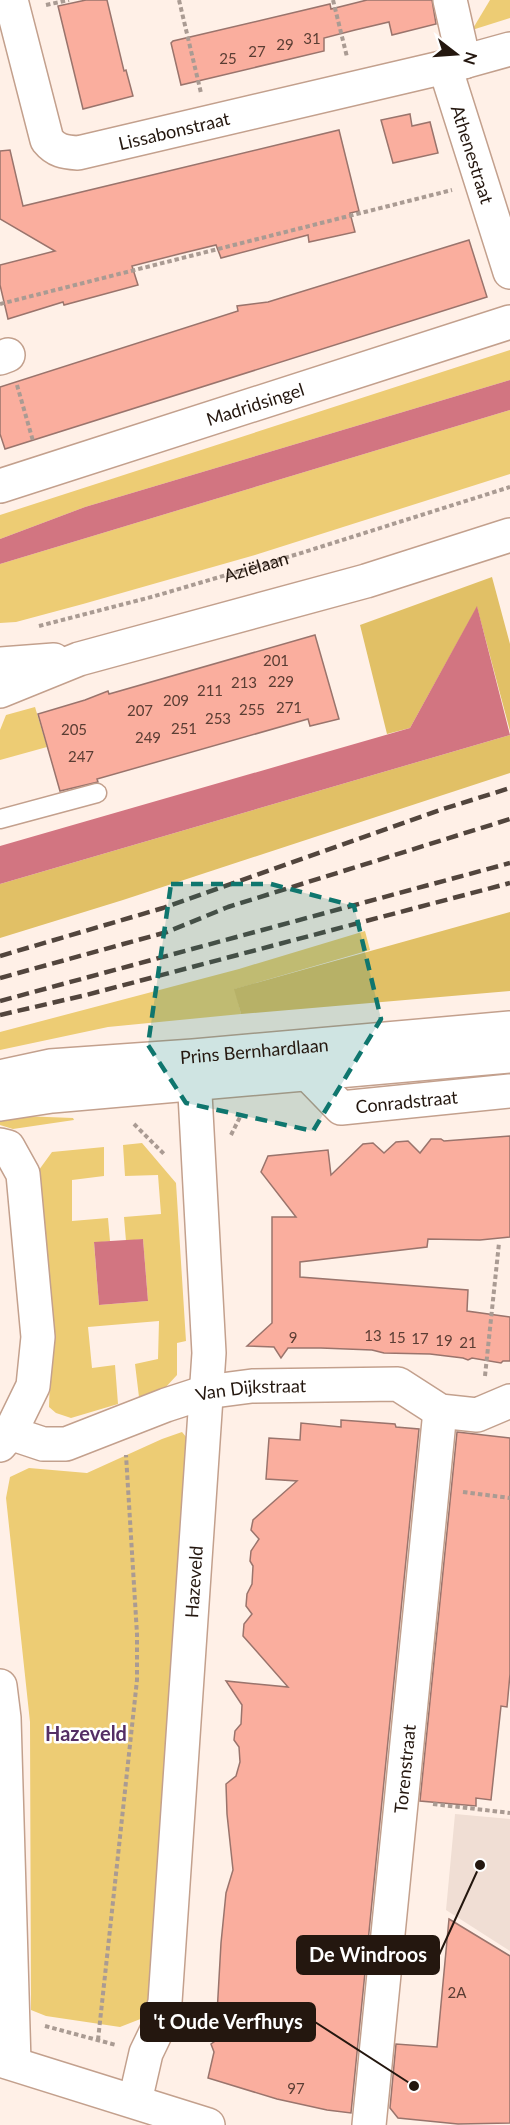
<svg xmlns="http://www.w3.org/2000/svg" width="510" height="2125" viewBox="0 0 510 2125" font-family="Lato,sans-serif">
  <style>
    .built { fill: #f0ded4 }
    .green { fill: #edcc74 }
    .forest { fill: #e1c066 }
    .water { fill: #d27581 }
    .building { fill: #faae9e; stroke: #9a746c; stroke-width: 1.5 }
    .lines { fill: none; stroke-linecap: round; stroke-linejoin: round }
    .lane-casing { stroke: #c3a08d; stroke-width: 21 }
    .street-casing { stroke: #c3a08d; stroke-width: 36 }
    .secondary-casing { stroke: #c3a08d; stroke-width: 36 }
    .path { stroke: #aa9b93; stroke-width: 4; stroke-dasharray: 4.5 3; stroke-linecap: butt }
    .lane { stroke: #fff; stroke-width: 18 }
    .street { stroke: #fff; stroke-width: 33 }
    .secondary { stroke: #fff; stroke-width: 33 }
    .rail { stroke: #52453d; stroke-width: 4.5; stroke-dasharray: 12 6; stroke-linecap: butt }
    .marked { fill: #0f766e; fill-opacity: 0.2; stroke: #0f766e; stroke-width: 4.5; stroke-dasharray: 12 8; stroke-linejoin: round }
    .labels { text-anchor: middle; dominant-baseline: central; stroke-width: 5; stroke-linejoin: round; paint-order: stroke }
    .number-label { font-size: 15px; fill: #5a3d33 }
    .street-label { font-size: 18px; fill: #24170f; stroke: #fff }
    .neighbourhood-label { font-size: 20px; font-weight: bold; fill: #542e65; stroke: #fff }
    .leader { fill: none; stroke: #24170f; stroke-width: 2 }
    .callout-dot { fill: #24170f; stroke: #fff; stroke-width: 2 }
    .callout { fill: #24170f; stroke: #24170f; stroke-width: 2 }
    .callout-label { font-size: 20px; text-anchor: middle; font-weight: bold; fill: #fff }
  </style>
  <rect width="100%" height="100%" fill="#fff0e7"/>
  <polygon class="built" points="455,1814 510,1819 510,1951 446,1910"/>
  <g class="green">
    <polygon points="490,0 510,0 510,18 472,30"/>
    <polygon points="510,350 510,380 85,507 0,539 0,515"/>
    <polygon points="510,410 510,474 255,555 83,604 16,622 0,623 0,564"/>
    <polygon points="35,707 47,747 0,760 0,730 6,715"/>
    <polygon points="365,931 370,950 235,989 241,1014 108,1027 0,1050 0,1032 239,969"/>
    <polygon points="21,1116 73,1118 74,1120 13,1129 0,1125 0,1118"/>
    <polygon points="142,1143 176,1183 186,1341 177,1343 177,1375 164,1389 139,1397 135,1364 158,1359 159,1321 88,1327 92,1368 115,1365 118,1404 71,1418 56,1413 49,1407 51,1345 36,1174 52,1152 104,1147 104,1176 72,1180 72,1221 108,1218 110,1241 94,1243 99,1305 148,1301 143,1239 126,1241 124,1217 161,1214 158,1175 125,1176 123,1145"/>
    <polygon points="182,1432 192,1444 153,2005 143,2018 120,2027 46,2016 31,2010 30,1722 6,1498 10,1477 29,1468 87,1473 162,1439"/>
  </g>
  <g class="forest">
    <polygon points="492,577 510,644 510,731 477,607 410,728 387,734 360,625"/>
    <polygon points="510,735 510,773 123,900 0,938 0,884"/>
    <polygon points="510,912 510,991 241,1014 234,989"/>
  </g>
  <g class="water">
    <polygon points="510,380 510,410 0,564 0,539 85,507"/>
    <polygon points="477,606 510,735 0,884 0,846 410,728"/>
    <polygon points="143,1239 148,1301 99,1305 94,1242"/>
  </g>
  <g class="building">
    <polygon points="86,0 107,0 124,71 126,70 133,96 83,109 58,6"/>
    <polygon points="367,0 432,0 436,24 392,35 389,22 355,30 324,38 324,51 181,85 171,43 173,41 330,4 331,9"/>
    <polygon points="410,114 412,126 430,122 438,153 393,163 381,120"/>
    <polygon points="339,130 359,211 350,213 355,232 309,242 308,235 221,258 216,245 179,254 132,266 138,285 64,305 63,302 8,319 0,285 0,265 55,251 0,219 0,151 10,150 23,206"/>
    <polygon points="469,240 487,297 5,449 0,434 0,387 238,311 237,306 268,302"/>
    <polygon points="315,635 339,719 310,726 308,719 97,779 98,782 60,791 38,714 85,700 108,691 109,694"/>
    <polygon points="510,1136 510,1237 480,1240 428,1239 427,1247 300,1262 300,1277 468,1290 467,1311 510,1317 510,1361 503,1361 501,1363 472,1358 468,1360 463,1358 430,1354 384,1353 372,1350 321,1348 288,1348 281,1358 274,1347 247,1346 272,1323 272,1217 296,1217 261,1172 268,1156 328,1150 331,1175 363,1144 373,1143 384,1153 396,1142 408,1141 420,1153 431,1139 441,1139 444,1141"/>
    <polygon points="341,1420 395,1424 396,1427 419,1429 351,2113 327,2110 277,2099 208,2078 214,2052 211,2044 218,2039 221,2018 217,2014 221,1943 226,1893 233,1870 227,1814 226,1784 236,1776 240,1762 239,1747 234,1740 235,1731 241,1724 242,1705 226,1681 288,1687 243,1636 244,1624 252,1614 246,1606 247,1594 252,1584 253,1566 250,1561 251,1551 259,1539 251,1530 253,1520 297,1481 266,1479 269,1438 300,1440 301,1423 341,1427"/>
    <polygon points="457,1432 510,1438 510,1674 507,1707 501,1706 491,1800 476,1798 476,1806 420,1801"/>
    <polygon points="449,1919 510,1956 510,2123 458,2124 398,2118 390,2108 396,2044 437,2047"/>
  </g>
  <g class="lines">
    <defs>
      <polyline id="lane" points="0,819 97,793"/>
      <g id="street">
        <path id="s2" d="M11,0L47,140C56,151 64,152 78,153L445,67"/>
        <polyline points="450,0 464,62"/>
        <path id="s3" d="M510,49L445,67L510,272"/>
        <polyline points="0,358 8,355"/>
        <path id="s4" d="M0,486L510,322"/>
        <path id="s5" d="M305,1050L306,1072L341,1108L510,1091"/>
        <polyline points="0,1145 8,1147 23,1174 38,1337 33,1386 10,1433"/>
        <path id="s6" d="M0,1445L10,1433L43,1444H66L166,1405L206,1392L252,1386L398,1384L440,1411L477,1415L510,1401"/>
        <polyline points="0,1686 4,1718 14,2063"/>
        <polyline points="0,2060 208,2125"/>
        <path id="s7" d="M135,2101L146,2053L158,2028L165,2002L209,1353L193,1057"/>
        <path id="s8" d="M369,2125L440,1411"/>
      </g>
      <g id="secondary">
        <polyline points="0,664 54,660"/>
        <polyline points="0,691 79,659 366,581 510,535"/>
        <path id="s9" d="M0,1077L50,1066L193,1056L510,1028"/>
        <polyline points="0,1104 52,1096 510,1056"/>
      </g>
    </defs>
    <use href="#lane" class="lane-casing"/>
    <use href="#street" class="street-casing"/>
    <use href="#secondary" class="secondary-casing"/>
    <g class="path">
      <polyline points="179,0 201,93"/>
      <polyline points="333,0 347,57"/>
      <polyline points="46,5 69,0"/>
      <polyline points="0,304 452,190"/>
      <polyline points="17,385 33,441"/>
      <path id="s1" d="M39,626L155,596L298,554L510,487"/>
      <polyline points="134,1124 165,1155"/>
      <polyline points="231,1135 241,1115"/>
      <polyline points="485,1376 499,1243"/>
      <polyline points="463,1492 510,1498"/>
      <polyline points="433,1804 510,1813"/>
      <polyline points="45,2026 116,2045"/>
      <polyline points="98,2040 137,1680 137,1634 126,1455"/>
    </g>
    <use href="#lane" class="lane"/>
    <use href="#street" class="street"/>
    <use href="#secondary" class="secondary"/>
    <g class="rail">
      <polyline points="0,956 163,908 440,810 510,788"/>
      <polyline points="0,978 167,932 228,907 510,819"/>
      <polyline points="0,1001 510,863"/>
      <polyline points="0,1015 86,995 510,883"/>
    </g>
  </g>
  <path class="marked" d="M171,884H271L354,906L381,1019L313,1131L186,1103L148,1045Z"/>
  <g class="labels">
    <g class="number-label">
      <text x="312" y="38">31</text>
      <text x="285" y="44">29</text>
      <text x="257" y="51">27</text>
      <text x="228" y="58">25</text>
      <text x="276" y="660">201</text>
      <text x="281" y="681">229</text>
      <text x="244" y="682">213</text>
      <text x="210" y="690">211</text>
      <text x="176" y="700">209</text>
      <text x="289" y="707">271</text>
      <text x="252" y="709">255</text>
      <text x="140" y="710">207</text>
      <text x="218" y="718">253</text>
      <text x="184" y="728">251</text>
      <text x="74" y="729">205</text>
      <text x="148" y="737">249</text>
      <text x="81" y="756">247</text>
      <text x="373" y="1335">13</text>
      <text x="293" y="1337">9</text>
      <text x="397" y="1337">15</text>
      <text x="420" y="1338">17</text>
      <text x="444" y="1340">19</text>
      <text x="468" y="1342">21</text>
      <text x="457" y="1992">2A</text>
      <text x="296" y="2088">97</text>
    </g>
    <g class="street-label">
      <text stroke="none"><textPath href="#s2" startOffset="278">Lissabonstraat</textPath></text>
      <text stroke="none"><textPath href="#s3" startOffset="159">Athenestraat</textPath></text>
      <text stroke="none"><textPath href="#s4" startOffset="268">Madridsingel</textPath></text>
      <text stroke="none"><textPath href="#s1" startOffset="225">Aziëlaan</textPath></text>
      <text stroke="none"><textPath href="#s9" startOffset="256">Prins Bernhardlaan</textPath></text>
      <text stroke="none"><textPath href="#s5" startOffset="138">Conradstraat</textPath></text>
      <text stroke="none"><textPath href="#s6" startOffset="268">Van Dijkstraat</textPath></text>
      <text stroke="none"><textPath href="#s7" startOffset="525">Hazeveld</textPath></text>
      <text stroke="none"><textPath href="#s8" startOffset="358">Torenstraat</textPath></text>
    </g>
    <g class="neighbourhood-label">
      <text x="86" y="1733">Hazeveld</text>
    </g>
  </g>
  <path class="leader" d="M480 1865L439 1955M414 2086L315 2022"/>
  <g class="callout-dot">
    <circle cx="480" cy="1865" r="6"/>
    <circle cx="414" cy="2086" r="6"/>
  </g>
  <g class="callout">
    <rect x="297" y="1936" width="142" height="38" rx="6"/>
    <rect x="141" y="2003" width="174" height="38" rx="6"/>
  </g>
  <g class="callout-label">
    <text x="368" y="1962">De Windroos</text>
    <text x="228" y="2029">'t Oude Verfhuys</text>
  </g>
  <g transform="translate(456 54) rotate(107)" stroke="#ffffff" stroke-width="4.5" paint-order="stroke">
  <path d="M0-4.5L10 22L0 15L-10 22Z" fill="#24170f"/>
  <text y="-9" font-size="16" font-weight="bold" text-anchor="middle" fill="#24170f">N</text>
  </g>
</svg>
